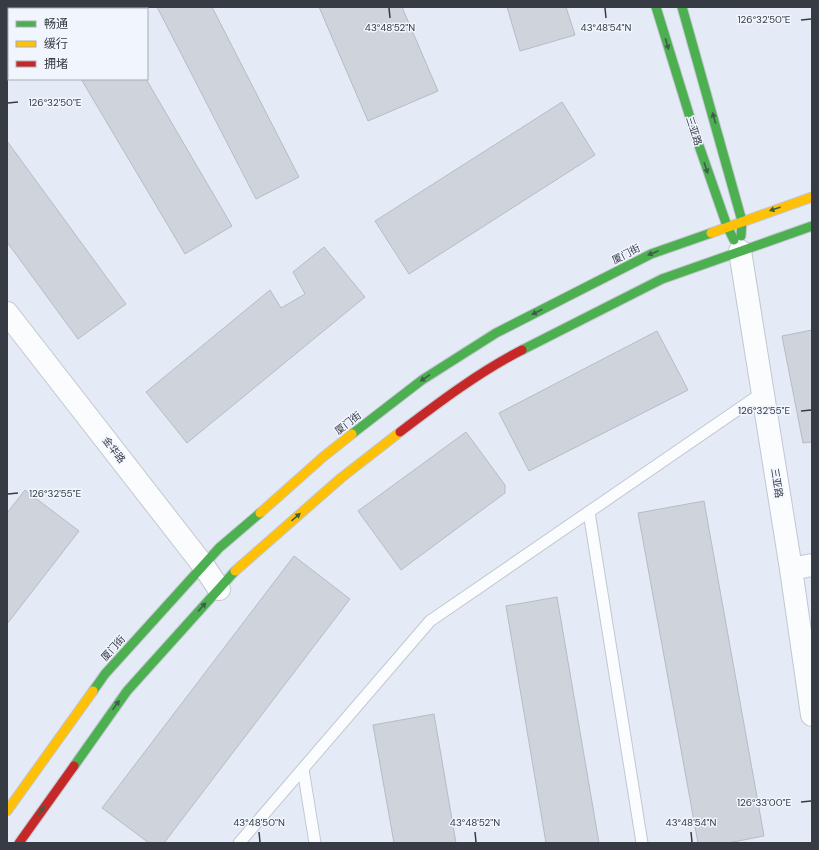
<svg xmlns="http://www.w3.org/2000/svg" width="819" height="850" viewBox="0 0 819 850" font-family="'DM Sans','Noto Sans SC',sans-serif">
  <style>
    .building { fill: #ced3dc; stroke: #b7bbc4 }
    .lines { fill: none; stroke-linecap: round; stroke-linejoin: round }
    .lane-casing { stroke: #c2c7d0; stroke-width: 13 }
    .street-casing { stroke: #c2c7d0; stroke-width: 24 }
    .fast-casing { stroke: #c2c7d0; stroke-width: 11 }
    .slow-casing { stroke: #c2c7d0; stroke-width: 11 }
    .jam-casing { stroke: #c2c7d0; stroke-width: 11 }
    .lane { stroke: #fbfcfe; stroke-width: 11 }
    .street { stroke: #fbfcfe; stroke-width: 22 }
    .fast { stroke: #4caf50; stroke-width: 9 }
    .slow { stroke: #ffc107; stroke-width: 9 }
    .jam { stroke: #c62828; stroke-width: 9 }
    .oneway { fill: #3d5e48 }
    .ticks { fill: none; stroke: #373b44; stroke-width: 1.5 }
    .labels { text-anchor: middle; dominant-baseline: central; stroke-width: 3; stroke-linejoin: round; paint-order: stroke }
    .street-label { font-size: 10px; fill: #373b44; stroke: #f1f5fe }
    .ticks-label { font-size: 10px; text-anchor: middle; fill: #373b44; stroke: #f1f5fe; stroke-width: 3; stroke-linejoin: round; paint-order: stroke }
  </style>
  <rect width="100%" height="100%" fill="#e5ebf6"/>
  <g class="building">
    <polygon points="157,7 212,7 299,177 256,199"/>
    <polygon points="319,7 402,7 438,91 368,121"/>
    <polygon points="507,7 566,7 575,35 520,51"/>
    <polygon points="81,79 146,79 232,226 185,254"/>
    <polygon points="562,102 595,155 409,274 375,221"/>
    <polygon points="7,141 126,304 78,339 7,242"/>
    <polygon points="324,247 365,297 187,443 146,392 270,290 281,308 305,294 293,272"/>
    <polygon points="812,330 812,442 803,443 782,336"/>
    <polygon points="657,331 688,390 529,471 499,413"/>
    <polygon points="466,432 505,485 505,493 401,570 358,511"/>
    <polygon points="25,490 79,531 7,624 7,513"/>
    <polygon points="704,501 764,836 728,843 698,843 638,513"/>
    <polygon points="294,556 350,599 164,843 149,843 102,808"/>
    <polygon points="557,597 599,843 546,843 506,606"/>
    <polygon points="434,714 456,843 394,843 373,725"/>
  </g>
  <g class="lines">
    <defs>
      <g id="lane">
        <polyline points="589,512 642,843"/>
        <polyline points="303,769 315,843"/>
        <polyline points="239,843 430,621 762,393"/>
      </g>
      <g id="street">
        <polyline points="740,251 791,569 812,715"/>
        <polyline points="7,313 203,565 219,589"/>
        <polyline points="791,569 812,565"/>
      </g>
      <g id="fast">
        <polyline points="656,7 696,137 727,226 734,240"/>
        <polyline points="682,7 742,221 741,236"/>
        <polyline points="522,350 662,279 812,226"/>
        <polyline points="352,434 422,380 496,333 651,254 711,233"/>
        <polyline points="93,691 105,674 219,548 260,513"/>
        <polyline points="74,766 127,691 235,571"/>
      </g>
      <g id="slow">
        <polyline points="711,233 812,197"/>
        <polyline points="260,513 323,457 352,434"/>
        <polyline points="235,571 341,478 400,432"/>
        <polyline points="7,811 93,691"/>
      </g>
      <g id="jam">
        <path d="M400,432C438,403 479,372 522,350"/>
        <polyline points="19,843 74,766"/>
      </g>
    </defs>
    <use href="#lane" class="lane-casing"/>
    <use href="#street" class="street-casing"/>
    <use href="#fast" class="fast-casing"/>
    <use href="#slow" class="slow-casing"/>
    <use href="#jam" class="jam-casing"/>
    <use href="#lane" class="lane"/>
    <use href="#street" class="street"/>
    <use href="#fast" class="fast"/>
    <use href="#slow" class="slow"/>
    <use href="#jam" class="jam"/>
  </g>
  <defs><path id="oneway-solid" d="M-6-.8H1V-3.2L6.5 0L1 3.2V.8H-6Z"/></defs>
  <g class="oneway">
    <use href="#oneway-solid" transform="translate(667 44) rotate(73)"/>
    <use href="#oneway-solid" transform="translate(714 118) rotate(-106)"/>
    <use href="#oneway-solid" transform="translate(706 168) rotate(71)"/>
    <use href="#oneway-solid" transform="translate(775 209) rotate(161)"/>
    <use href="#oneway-solid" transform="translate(653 253) rotate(157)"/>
    <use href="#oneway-solid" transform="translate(537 312) rotate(153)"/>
    <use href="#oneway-solid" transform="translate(425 378) rotate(146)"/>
    <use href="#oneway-solid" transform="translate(296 517) rotate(-41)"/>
    <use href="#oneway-solid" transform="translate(202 607) rotate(-48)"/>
    <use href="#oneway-solid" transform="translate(116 705) rotate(-54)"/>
    <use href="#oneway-solid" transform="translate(41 811) rotate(-55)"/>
  </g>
  <path class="ticks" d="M389,8L390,18M605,8L606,18M801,20L811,19M8,103L18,102M801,411L811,410M8,494L18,493M801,802L811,801M259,832L260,842M475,832L476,842M691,832L692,842"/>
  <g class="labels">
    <g class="street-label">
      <text transform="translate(694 131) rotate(72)">三亚路</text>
      <text transform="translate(626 254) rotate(-27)">厦门街</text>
      <text transform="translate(348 423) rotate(-38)">厦门街</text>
      <text transform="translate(114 450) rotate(52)">金华路</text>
      <text transform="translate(777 483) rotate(81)">三亚路</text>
      <text transform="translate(113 648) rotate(-48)">厦门街</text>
    </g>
  </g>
  <g class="ticks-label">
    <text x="764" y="23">126°32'50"E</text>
    <text x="390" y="31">43°48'52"N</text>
    <text x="606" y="31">43°48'54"N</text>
    <text x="55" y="106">126°32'50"E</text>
    <text x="764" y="414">126°32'55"E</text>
    <text x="55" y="497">126°32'55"E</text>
    <text x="764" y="806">126°33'00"E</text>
    <text x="259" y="826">43°48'50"N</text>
    <text x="475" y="826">43°48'52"N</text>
    <text x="691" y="826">43°48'54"N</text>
  </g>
  <rect width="819" height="850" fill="none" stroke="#373b44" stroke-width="16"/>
  <rect x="8" y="8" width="140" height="72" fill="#f1f5fe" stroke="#a7abb4"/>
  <rect x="16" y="21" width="20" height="6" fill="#4caf50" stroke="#a7abb4"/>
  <text x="44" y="28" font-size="12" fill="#373b44">畅通</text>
  <rect x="16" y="41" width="20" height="6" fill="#ffc107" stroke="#a7abb4"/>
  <text x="44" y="48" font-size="12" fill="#373b44">缓行</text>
  <rect x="16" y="61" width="20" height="6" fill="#c62828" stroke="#a7abb4"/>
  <text x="44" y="68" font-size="12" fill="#373b44">拥堵</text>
</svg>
